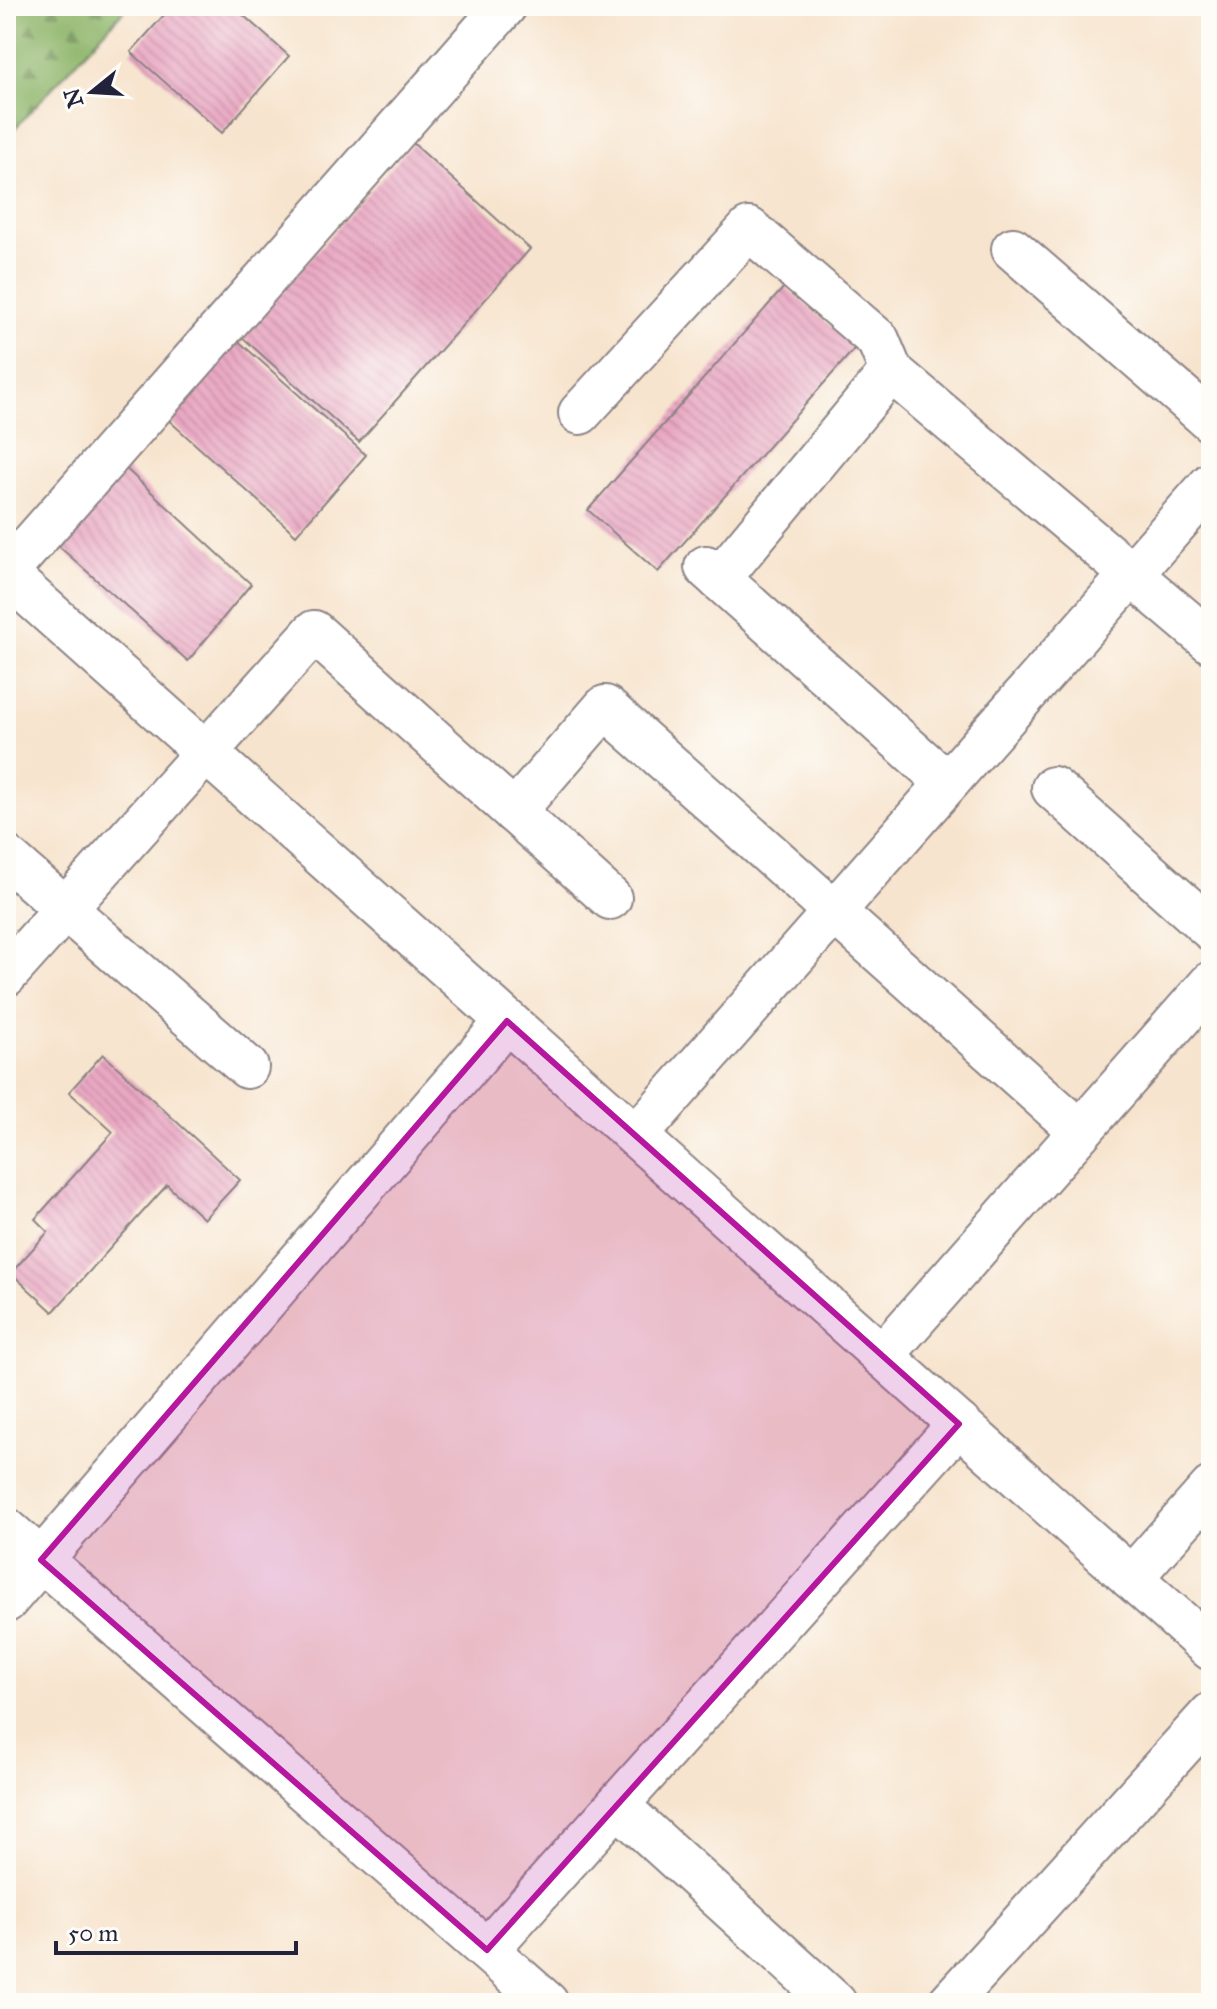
<svg xmlns="http://www.w3.org/2000/svg" width="1217" height="2009" viewBox="0 0 1217 2009" font-family="'IM FELL Great Primer',serif">
  <style>
    .forest { fill: url(#forest-firs); stroke: #586c52; stroke-width: 2 }
    .building { fill: url(#building-back-hatch) }
    .lines { fill: none; stroke-linecap: round; stroke-linejoin: round }
    .minor-casing { stroke: #8c8384; stroke-width: 46 }
    .minor { stroke: #fff; stroke-width: 42 }
    .marked { fill: #b5179e; fill-opacity: 0.2; stroke: #b5179e; stroke-width: 6; stroke-linejoin: round }
  </style>
  <defs>
    <pattern id="forest-firs" width="22" height="20" patternUnits="userSpaceOnUse" patternTransform="scale(2)"><rect width="22" height="20" fill="#8eb56a"/><path d="M5 1l3.5 6h-7zM16 11l3.5 6h-7z" fill="#749358"/></pattern>
    <pattern id="building-back-hatch" width="6" height="6" patternUnits="userSpaceOnUse" patternTransform="scale(2)"><rect width="6" height="6" fill="#e9a7c2"/><path d="M-1 5l2 2M0 0l6 6M5-1l2 2" fill="none" stroke="#c88fa8"/></pattern>
  </defs>
  <rect width="100%" height="100%" fill="#fdfcf7"/>
  <filter id="ink" filterUnits="userSpaceOnUse"><feTurbulence type="fractalNoise" baseFrequency=".0125" numOctaves="2"/><feDisplacementMap in="SourceGraphic" scale="16" xChannelSelector="R" yChannelSelector="G"/><feConvolveMatrix kernelMatrix="1 2 1 2 8 2 1 2 1" color-interpolation-filters="sRGB"/></filter>
  <filter id="wash" filterUnits="userSpaceOnUse"><feTurbulence type="fractalNoise" baseFrequency=".006" numOctaves="4" result="noise"/><feDisplacementMap in="SourceGraphic" scale="32" xChannelSelector="R" yChannelSelector="G"/><feGaussianBlur stdDeviation="1.8" result="paint"/><feColorMatrix in="noise" values="0 0 0 0 0 0 0 0 0 0 0 0 0 0 0 0 0 1.4 0 .05"/><feComposite in="paint" operator="in"/></filter>
  <g filter="url(#wash)">
    <rect width="100%" height="100%" fill="#f7e4ce"/>
    <polygon class="forest" points="6,6 128,6 6,138"/>
    <g id="blocks">
      <g class="building">
        <polygon points="172,6 233,6 289,56 222,133 131,52"/>
        <polygon points="413,143 530,249 359,442 241,336"/>
        <polygon points="785,286 855,348 658,572 588,510"/>
        <polygon points="235,338 366,455 296,535 165,417"/>
        <polygon points="122,465 251,584 188,661 55,543"/>
        <polygon points="103,1054 240,1180 204,1219 167,1185 53,1312 11,1273 48,1232 35,1219 113,1132 69,1092"/>
      </g>
    </g>
  </g>
  <g filter="url(#ink)">
    <use href="#blocks" fill-opacity="0" stroke="#8c8384" stroke-width="2"/>
    <g class="lines">
      <defs>
        <g id="minor">
          <polyline points="1013,249 1211,421"/>
          <polyline points="580,413 749,229 878,340 891,371"/>
          <polyline points="706,567 947,783"/>
          <polyline points="6,573 505,6"/>
          <polyline points="6,574 1211,1649"/>
          <polyline points="719,579 891,371 1211,642"/>
          <polyline points="1053,788 1211,929"/>
          <polyline points="514,812 605,707 1080,1131"/>
          <polyline points="6,857 247,1067"/>
          <polyline points="6,975 314,632 610,898"/>
          <polyline points="636,1136 1211,484"/>
          <polyline points="882,1356 1211,983"/>
          <polyline points="6,1529 547,2003"/>
          <polyline points="1131,1578 1211,1488"/>
          <polyline points="6,1601 507,1021"/>
          <polyline points="617,1805 835,2003"/>
          <polyline points="487,1950 959,1424"/>
          <polyline points="949,2003 1211,1714"/>
        </g>
      </defs>
      <use href="#minor" class="minor-casing"/>
      <use href="#minor" class="minor"/>
    </g>
  </g>
  <path class="marked" d="M507,1021L959,1424L487,1950L41,1560Z"/>
  <rect width="1217" height="2009" fill="none" stroke="#fdfcf7" stroke-width="32"/>
  <g transform="translate(92 92) rotate(252)" stroke="#fdfcf7" stroke-width="6" paint-order="stroke">
  <path d="M0-6L14 30L0 20L-14 30Z" fill="#22223b"/>
  <text y="-12" font-size="22" font-weight="bold" text-anchor="middle" fill="#22223b">N</text>
  </g>
  <path d="M56 1941v12h240v-12" fill="none" stroke="#22223b" stroke-width="4"/>
  <text x="68" y="1941" font-size="24" fill="#22223b" stroke="#fdfcf7" stroke-width="6" paint-order="stroke">50 m</text>
</svg>
